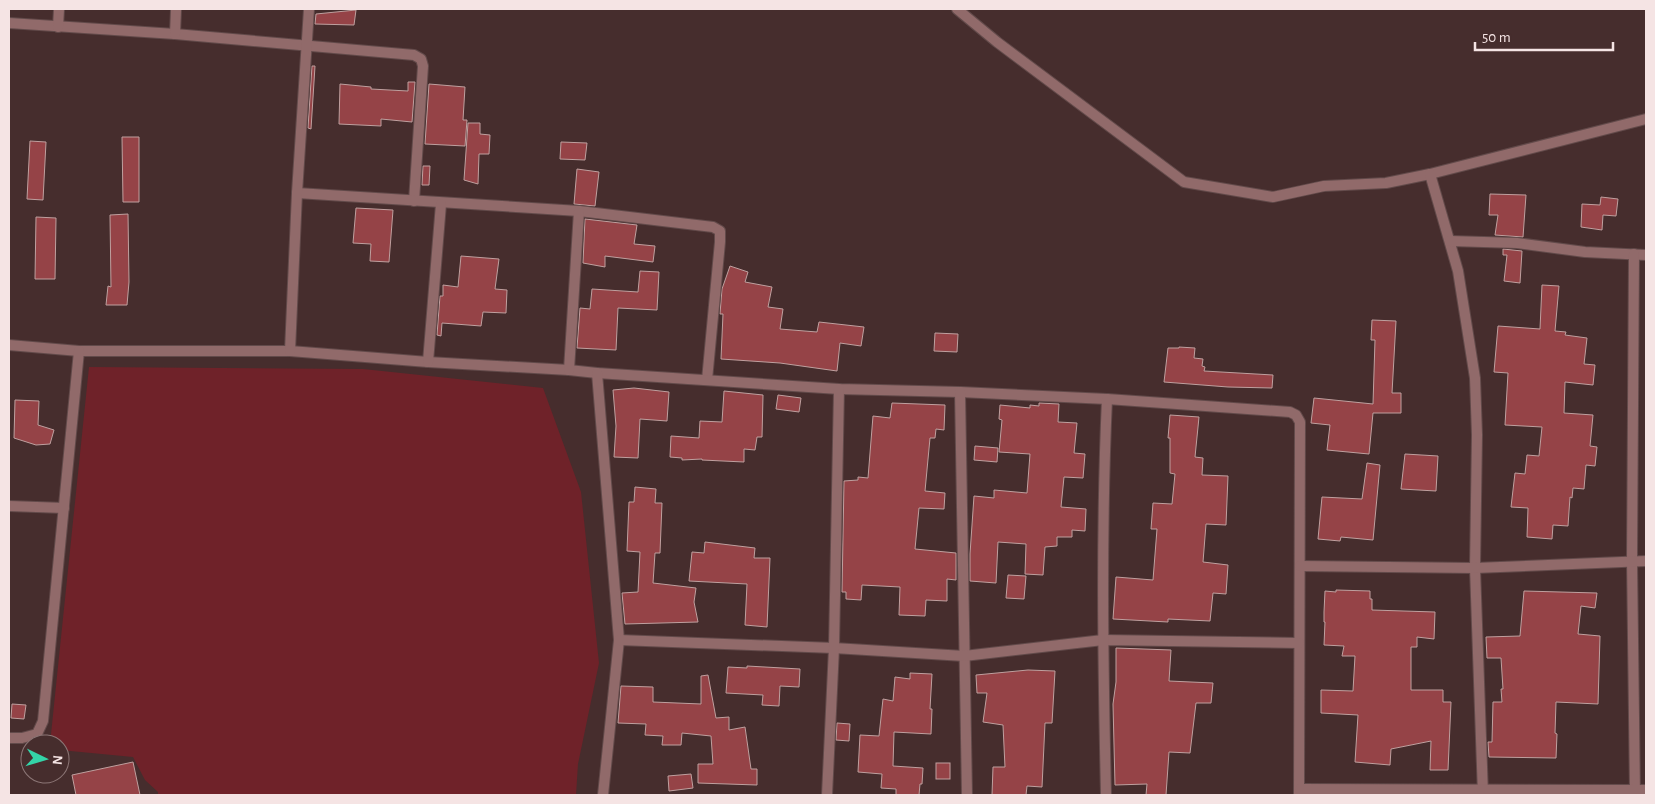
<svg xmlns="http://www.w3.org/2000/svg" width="1655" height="804" viewBox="0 0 1655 804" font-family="'Alegreya Sans',sans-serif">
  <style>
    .green { fill: #6f2229 }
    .building { fill: #954347; stroke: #bfa09f }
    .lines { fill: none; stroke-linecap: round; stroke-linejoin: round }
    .street-casing { stroke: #624a4a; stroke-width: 12 }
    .street { stroke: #916a6a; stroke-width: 10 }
  </style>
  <rect width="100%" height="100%" fill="#462d2d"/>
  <polygon class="green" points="89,367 363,369 543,388 581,492 599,663 578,764 576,795 158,795 158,792 145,780 133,757 60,750 60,744 50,744"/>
  <g class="building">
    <polygon points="356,10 354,25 315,24 316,14"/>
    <polygon points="312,66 315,66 311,129 308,128"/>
    <polygon points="408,82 415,82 412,122 381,119 381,126 339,124 340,84 371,87 371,89 408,91"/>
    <polygon points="429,84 465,87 463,120 467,120 465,146 425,144"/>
    <polygon points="468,123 480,123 480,134 490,135 489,154 479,154 478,184 464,180"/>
    <polygon points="122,137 139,137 139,202 123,202"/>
    <polygon points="30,141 46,142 43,200 27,199"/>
    <polygon points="561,142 587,143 585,160 560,159"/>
    <polygon points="423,166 430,166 429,185 422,185"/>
    <polygon points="577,169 599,172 595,206 574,204"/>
    <polygon points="1490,194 1526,195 1523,237 1495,235 1498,215 1489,215"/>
    <polygon points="1601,197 1618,199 1616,216 1603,215 1602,230 1581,227 1582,204 1600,205"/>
    <polygon points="356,208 393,210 389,262 370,261 371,244 353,243"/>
    <polygon points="128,214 129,282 127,305 106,305 108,286 111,287 110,215"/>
    <polygon points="36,217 56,218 55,279 35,279"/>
    <polygon points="585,219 637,225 634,244 655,246 653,262 605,256 605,267 583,263"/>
    <polygon points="1503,249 1522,251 1520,283 1504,281 1507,255 1503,255"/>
    <polygon points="461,256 499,259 495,289 507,290 506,313 483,312 481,326 442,323 441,336 437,335 440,296 443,296 443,285 458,287"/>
    <polygon points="730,266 748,272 745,282 772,287 768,307 783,309 780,329 817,332 819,322 864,327 861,346 840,343 837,371 780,363 721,359 723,314 720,314 722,289"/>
    <polygon points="640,271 659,272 657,310 618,308 616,350 577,348 580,308 590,309 592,289 638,292"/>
    <polygon points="1542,285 1559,286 1555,331 1566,332 1565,335 1587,338 1584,364 1595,365 1593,385 1565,382 1564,413 1593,415 1590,446 1597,447 1595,466 1586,465 1584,489 1573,488 1572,498 1570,497 1568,526 1553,525 1552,539 1527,537 1528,508 1511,507 1515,473 1525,474 1527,455 1539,456 1542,427 1505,425 1508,373 1494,372 1498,326 1540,329"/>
    <polygon points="1372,320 1396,321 1392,393 1401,393 1401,413 1373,413 1369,454 1327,450 1330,425 1311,423 1314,398 1373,404 1375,340 1371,340"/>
    <polygon points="935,333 958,334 957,352 934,351"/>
    <polygon points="1179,347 1195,348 1194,358 1203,359 1202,366 1205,367 1204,371 1273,375 1272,388 1228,387 1164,382 1168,348 1179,348"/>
    <polygon points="634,388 669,392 667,421 640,419 638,458 614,457 616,426 613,390"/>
    <polygon points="724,391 763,395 762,437 757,437 755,450 744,449 744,462 702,460 702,459 682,460 682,458 670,457 671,436 699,438 700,421 722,422"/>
    <polygon points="778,395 801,398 799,412 776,409"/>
    <polygon points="15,400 39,401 38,425 54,430 50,444 36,445 14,438"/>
    <polygon points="892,403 945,405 944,430 936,429 935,438 930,438 925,491 945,493 944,509 919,508 915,549 956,553 956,580 947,579 947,601 926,600 925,616 899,615 900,587 862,585 861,600 846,599 846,592 842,592 844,481 858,480 858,477 868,478 873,416 890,418"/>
    <polygon points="1039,403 1059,404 1058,422 1077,423 1074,453 1085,454 1083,478 1064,477 1061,507 1086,509 1085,531 1072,530 1072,537 1057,537 1057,546 1045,547 1043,575 1025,574 1026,544 998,542 996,583 970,581 970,554 974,496 994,498 994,490 1027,493 1030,454 999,452 1002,420 999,419 1000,405 1030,408 1030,405 1039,406"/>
    <polygon points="1170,415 1199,417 1195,457 1203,458 1202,475 1228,476 1226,525 1206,524 1203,562 1228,565 1226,594 1213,593 1210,621 1168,619 1168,622 1113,619 1116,577 1153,580 1157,529 1151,529 1153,503 1172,504 1175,474 1170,473 1170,438 1168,438"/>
    <polygon points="975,446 998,448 997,462 974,460"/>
    <polygon points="1405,454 1438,456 1436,491 1401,489"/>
    <polygon points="1367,463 1380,465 1373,540 1341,537 1340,541 1318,539 1322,497 1362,499"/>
    <polygon points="635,487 656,489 655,503 662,503 660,553 655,553 653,583 696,588 694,602 698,622 625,624 622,593 638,592 640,552 627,551 629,502 634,502"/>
    <polygon points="705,542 755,548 754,558 770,558 767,627 745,625 747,584 689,581 692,552 704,553"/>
    <polygon points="1008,575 1026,576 1024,599 1006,598"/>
    <polygon points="1336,590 1370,591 1370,599 1372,599 1372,610 1435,612 1434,639 1417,637 1417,647 1411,647 1411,690 1443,690 1443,702 1451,702 1448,770 1430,770 1431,741 1391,749 1390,765 1355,762 1358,715 1321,713 1321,690 1353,691 1355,656 1342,656 1344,646 1324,645 1325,622 1324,622 1324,612 1325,591 1336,592"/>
    <polygon points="1524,591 1597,593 1595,608 1581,606 1578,634 1600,636 1598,704 1556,702 1555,733 1557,734 1556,758 1489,757 1488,742 1492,742 1493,702 1502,702 1501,689 1503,689 1501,658 1487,658 1486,637 1520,636"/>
    <polygon points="1116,648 1171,650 1169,681 1213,683 1211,703 1196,703 1190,753 1169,752 1166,795 1146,795 1147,784 1115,785 1113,704 1116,682"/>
    <polygon points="747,666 800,669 799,687 780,686 779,706 762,705 763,695 726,693 728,667 747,668"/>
    <polygon points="1028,670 1055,671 1052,723 1045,723 1042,787 1027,786 1026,795 992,795 993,767 1005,767 1003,725 983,722 987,693 977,693 976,675"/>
    <polygon points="910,673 932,674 930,709 932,709 931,734 894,732 893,766 923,768 922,784 920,784 919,795 896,795 896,789 881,788 882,774 858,772 860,735 879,736 883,699 893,701 895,677 910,679"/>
    <polygon points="708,675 716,718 729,717 729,730 745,727 751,769 757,769 757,785 698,783 698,764 713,764 711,736 682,733 681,745 662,745 663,736 645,735 646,724 618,723 621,686 653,687 653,702 701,704 701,676"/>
    <polygon points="12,704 26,705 24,719 11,718"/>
    <polygon points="837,723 850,724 849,741 836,740"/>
    <polygon points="133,762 140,795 76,795 72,775"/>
    <rect x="936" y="763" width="14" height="16"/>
    <polygon points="691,774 693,788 669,791 668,776"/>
  </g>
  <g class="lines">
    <defs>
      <g id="street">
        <polyline points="957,9 997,42 1184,182 1273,197 1324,186 1386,183 1430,174 1646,119"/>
        <polyline points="9,23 175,34 414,55 421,59 423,66 414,201"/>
        <polyline points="58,27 59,9"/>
        <polyline points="175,34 176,9"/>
        <polyline points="1430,174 1458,271 1475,378 1477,435 1475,568 1483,795"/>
        <polyline points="297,193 579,211 713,227 720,231 720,242 707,380"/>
        <polyline points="1450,241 1517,243 1585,252 1646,255"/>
        <polyline points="1634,254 1632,560 1635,795"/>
        <polyline points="9,345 79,351 290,351 428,362 569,370 597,373 839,389 960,392 1107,399 1290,412 1296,415 1300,422 1299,795"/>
        <polyline points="290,351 297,193 309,9"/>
        <polyline points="428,362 441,204"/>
        <polyline points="569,370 579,211"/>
        <polyline points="597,373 619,640 603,795"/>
        <polyline points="960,392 967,795"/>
        <polyline points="9,506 64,508"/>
        <polyline points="1300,566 1475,568 1646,561"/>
        <polyline points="619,640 834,648 964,656 1103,640 1299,643"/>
        <polyline points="9,738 22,738 37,734 43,721 79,351"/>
        <polyline points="1300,789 1646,790"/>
        <polyline points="827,795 834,648 839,389"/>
        <path d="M1106,795C1103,663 1101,531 1107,399"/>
      </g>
    </defs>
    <use href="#street" class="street-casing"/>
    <use href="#street" class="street"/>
  </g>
  <rect width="1655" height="804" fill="none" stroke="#f5e4e4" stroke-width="20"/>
  <g transform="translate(45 759) rotate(95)"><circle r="24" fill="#462d2d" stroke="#8c7676"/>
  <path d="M0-4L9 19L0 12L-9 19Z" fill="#34d4a8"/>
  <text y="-8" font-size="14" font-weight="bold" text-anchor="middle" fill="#f5e4e4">N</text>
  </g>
  <path d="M1475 42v8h138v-8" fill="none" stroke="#f5e4e4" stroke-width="2.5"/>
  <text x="1482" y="42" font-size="15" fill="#f5e4e4" stroke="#462d2d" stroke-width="4" paint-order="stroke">50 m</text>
</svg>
